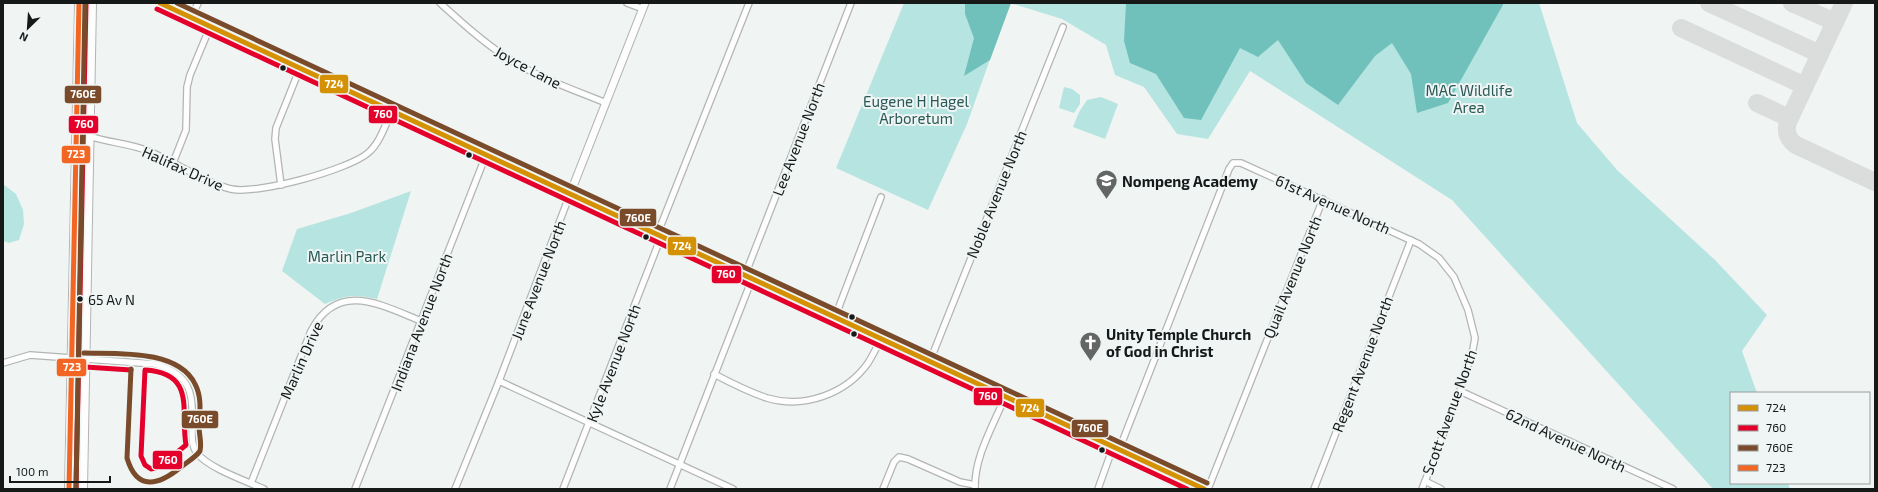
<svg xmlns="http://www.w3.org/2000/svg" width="1878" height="492" viewBox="0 0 1878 492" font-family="'Exo 2',sans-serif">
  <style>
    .green { fill: #b6e5e1 }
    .water { fill: #70c0bb }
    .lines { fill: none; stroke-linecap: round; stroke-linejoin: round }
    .taxiway { stroke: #dbdddc; stroke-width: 18 }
    .minor-casing { stroke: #b2b5b4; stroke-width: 8 }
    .tertiary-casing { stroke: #b2b5b4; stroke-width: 9 }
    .secondary-casing { stroke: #b2b5b4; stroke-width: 10 }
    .minor { stroke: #fdfdfd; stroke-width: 5.5 }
    .tertiary { stroke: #fdfdfd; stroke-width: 7 }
    .secondary { stroke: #fdfdfd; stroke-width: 8 }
    .bus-1-casing { stroke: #eff5f4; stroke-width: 8 }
    .bus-2-casing { stroke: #eff5f4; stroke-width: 8 }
    .bus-3-casing { stroke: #eff5f4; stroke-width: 8 }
    .bus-4-casing { stroke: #eff5f4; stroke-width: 8 }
    .bus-1 { stroke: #d59104; stroke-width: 5 }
    .bus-2 { stroke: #e4002b; stroke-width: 5 }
    .bus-3 { stroke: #7a4b2a; stroke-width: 5 }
    .bus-4 { stroke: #f26522; stroke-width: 5 }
    .bus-dot { fill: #171919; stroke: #eff5f4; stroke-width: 1.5 }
    .labels { text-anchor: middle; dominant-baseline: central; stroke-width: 4; stroke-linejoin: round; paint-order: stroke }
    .bus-label { font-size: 14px; fill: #171919; stroke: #eff5f4; text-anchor: start }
    .street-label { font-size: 15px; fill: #171919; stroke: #eff5f4 }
    .park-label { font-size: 15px; fill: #295955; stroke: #eff5f4 }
    .poi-label { font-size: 15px; font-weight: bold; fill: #171919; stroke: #eff5f4; text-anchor: start }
    .line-badge { stroke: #eff5f4; stroke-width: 1.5 }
    .badge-label { font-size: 11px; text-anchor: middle; font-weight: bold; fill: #fff }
  </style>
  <rect width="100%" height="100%" fill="#f0f4f3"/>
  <g class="green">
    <polygon points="904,3 1539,3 1577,123 1617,170 1715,260 1767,315 1742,351 1757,393 1731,393 1731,483 1788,483 1790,489 1713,489 1452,200 1250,71 1208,139 1177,134 1144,87 1115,75 1106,45 1062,19 1010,3 967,124 928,210 836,168"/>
    <polygon points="1064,87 1072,89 1080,95 1080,104 1074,113 1059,108"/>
    <polygon points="1101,97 1118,104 1105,139 1073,127 1079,112 1087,100"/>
    <polygon points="3,184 16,194 23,210 24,224 19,240 9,243 3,241"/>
    <path d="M411,191L377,299C354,294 346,295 325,304L282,271L297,229L351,213Z"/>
  </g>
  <g class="water">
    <polygon points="965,3 1011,3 990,60 964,76 974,38 965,14"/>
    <polygon points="1126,3 1504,3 1448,103 1417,113 1411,74 1392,43 1375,56 1338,105 1306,83 1278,40 1258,57 1240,48 1201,120 1184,118 1156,74 1130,63 1124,41"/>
  </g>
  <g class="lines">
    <g class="taxiway">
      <polyline points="1709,3 1820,54"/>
      <polyline points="1792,3 1835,22"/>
      <path d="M1844,3L1788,122C1785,132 1788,139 1796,145L1875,182"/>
      <polyline points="1681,28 1805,86"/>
      <polyline points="1757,103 1789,118"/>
    </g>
    <defs>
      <g id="minor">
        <path d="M440,3C461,22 482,41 506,57C536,77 572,89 606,103"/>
        <polyline points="627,3 643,9"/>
        <polyline points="191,18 198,3"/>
        <path d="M89,136C109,143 129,143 148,151C174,161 205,183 231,189C256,195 348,170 368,153C380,143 385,125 392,111"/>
        <polyline points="173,163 186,130 187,87 190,75 210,27"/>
        <polyline points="281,185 275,139 276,128 300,68"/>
        <polyline points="657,235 749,3"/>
        <polyline points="745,275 851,3"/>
        <polyline points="835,317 881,197"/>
        <polyline points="930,361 1063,27"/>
        <path d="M3,363L30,355L155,364C193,375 193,395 192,430C192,438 192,447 197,453C208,468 246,481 264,489"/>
        <path d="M714,374C731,383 749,392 767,398C804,409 846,394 868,363C873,355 877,346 882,338"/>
        <polyline points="499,381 733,489"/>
        <polyline points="1460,391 1673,489"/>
        <polyline points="1119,450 1229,169 1233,163 1241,163 1419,244 1439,258 1454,277 1468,310 1475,338 1473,349 1460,391 1422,489"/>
        <polyline points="1425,481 1441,489"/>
        <path d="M251,483L311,331C338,280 381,305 421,321"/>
        <polyline points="355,489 486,155"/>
        <polyline points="455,489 499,381 570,194"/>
        <polyline points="563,489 661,237"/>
        <polyline points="670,489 752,279"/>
        <polyline points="883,489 894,462 899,457 908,459 960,482 975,485"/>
        <path d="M975,489C974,457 993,426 1005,397"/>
        <polyline points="1098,489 1113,447"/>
        <polyline points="1208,489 1323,199"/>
        <polyline points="1314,489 1411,240"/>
      </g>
      <g id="tertiary">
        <polyline points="160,3 1204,489"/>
        <polyline points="570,194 645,3"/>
      </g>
      <g id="secondary">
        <polyline points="69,489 79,3"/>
        <polyline points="83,489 92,3"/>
      </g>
    </defs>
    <use href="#minor" class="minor-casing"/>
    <use href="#tertiary" class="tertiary-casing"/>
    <use href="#secondary" class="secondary-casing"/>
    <use href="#minor" class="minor"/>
    <use href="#tertiary" class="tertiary"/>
    <use href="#secondary" class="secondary"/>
    <defs>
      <polyline id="bus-1" points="160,3 1204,489"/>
      <g id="bus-2">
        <polyline points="157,9 1187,489"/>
        <polyline points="70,366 131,370"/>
        <path d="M145,370C197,373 180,412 186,445L159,467L151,469L145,465L141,456Z"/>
        <polyline points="76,489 86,3"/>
      </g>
      <g id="bus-3">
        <polyline points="177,3 1207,483"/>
        <path d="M84,353C117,354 178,349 195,384C202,397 200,412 199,427C199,434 202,443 200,451C196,457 187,462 181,467C159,485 137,492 127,458L131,369"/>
        <polyline points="76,489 85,3"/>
      </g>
      <polyline id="bus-4" points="69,489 79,3"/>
    </defs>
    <use href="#bus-1" class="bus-1-casing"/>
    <use href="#bus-2" class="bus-2-casing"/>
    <use href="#bus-3" class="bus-3-casing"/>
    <use href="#bus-4" class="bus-4-casing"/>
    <use href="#bus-1" class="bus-1"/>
    <use href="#bus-2" class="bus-2"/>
    <use href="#bus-3" class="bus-3"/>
    <use href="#bus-4" class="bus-4"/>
  </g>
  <defs>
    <symbol id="school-pin" viewBox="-11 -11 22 30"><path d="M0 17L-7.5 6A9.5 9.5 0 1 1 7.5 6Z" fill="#636665" stroke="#eff5f4"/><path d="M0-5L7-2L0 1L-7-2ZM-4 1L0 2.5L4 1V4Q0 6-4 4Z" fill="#fff"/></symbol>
    <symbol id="church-pin" viewBox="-11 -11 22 30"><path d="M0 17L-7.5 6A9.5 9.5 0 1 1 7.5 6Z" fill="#636665" stroke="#eff5f4"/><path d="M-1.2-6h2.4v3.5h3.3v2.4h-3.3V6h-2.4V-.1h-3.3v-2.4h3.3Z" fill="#fff"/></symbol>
  </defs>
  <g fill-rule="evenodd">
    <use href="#school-pin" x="1094" y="168" width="25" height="34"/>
    <use href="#church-pin" x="1078" y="330" width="25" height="34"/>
  </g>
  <g class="bus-dot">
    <circle cx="283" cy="68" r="3.5"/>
    <circle cx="469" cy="155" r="3.5"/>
    <circle cx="646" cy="237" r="3.5"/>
    <circle cx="80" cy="299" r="3.5"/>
    <circle cx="852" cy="317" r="3.5"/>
    <circle cx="854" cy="334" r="3.5"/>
    <circle cx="1102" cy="450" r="3.5"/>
  </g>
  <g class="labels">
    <g class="bus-label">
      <text x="88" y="299">65 Av N</text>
    </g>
    <g class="street-label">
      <text transform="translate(528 67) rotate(28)">Joyce Lane</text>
      <text transform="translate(798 139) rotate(-69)">Lee Avenue North</text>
      <text transform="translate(183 168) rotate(24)">Halifax Drive</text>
      <text transform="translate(996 194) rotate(-68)">Noble Avenue North</text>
      <text transform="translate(1333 204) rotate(24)">61st Avenue North</text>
      <text transform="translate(1292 277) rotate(-68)">Quail Avenue North</text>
      <text transform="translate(538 280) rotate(-69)">June Avenue North</text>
      <text transform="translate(421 322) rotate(-69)">Indiana Avenue North</text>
      <text transform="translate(301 360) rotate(-66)">Marlin Drive</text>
      <text transform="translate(613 363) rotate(-69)">Kyle Avenue North</text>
      <text transform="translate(1362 364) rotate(-69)">Regent Avenue North</text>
      <text transform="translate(1449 412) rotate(-70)">Scott Avenue North</text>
      <text transform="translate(1566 440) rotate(25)">62nd Avenue North</text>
    </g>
    <g class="park-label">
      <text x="1469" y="90">MAC Wildlife<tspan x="1469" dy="17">Area</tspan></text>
      <text x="916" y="101">Eugene H Hagel<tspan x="916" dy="17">Arboretum</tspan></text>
      <text x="347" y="256">Marlin Park</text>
    </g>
    <g class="poi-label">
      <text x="1122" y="181">Nompeng Academy</text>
      <text x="1106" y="334">Unity Temple Church<tspan x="1106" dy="17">of God in Christ</tspan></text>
    </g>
  </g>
  <g class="line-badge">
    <rect x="319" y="74" width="30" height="20" rx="4" fill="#d59104"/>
    <rect x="64" y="85" width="38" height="19" rx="4" fill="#7a4b2a"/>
    <rect x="368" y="105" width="30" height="19" rx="4" fill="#e4002b"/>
    <rect x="68" y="115" width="31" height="19" rx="4" fill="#e4002b"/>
    <rect x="61" y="145" width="30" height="19" rx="4" fill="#f26522"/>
    <rect x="619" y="208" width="38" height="19" rx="4" fill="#7a4b2a"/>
    <rect x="667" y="236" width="30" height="20" rx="4" fill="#d59104"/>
    <rect x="711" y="265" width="31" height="19" rx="4" fill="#e4002b"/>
    <rect x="56" y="358" width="31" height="19" rx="4" fill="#f26522"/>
    <rect x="973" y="387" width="30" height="19" rx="4" fill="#e4002b"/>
    <rect x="1015" y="398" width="30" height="20" rx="4" fill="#d59104"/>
    <rect x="181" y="410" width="38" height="19" rx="4" fill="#7a4b2a"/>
    <rect x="1071" y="419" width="38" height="19" rx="4" fill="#7a4b2a"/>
    <rect x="152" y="450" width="31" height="20" rx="4" fill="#e4002b"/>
  </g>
  <g class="badge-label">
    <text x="334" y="88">724</text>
    <text x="83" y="98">760E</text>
    <text x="383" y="118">760</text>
    <text x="84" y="128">760</text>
    <text x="76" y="158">723</text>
    <text x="638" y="222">760E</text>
    <text x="682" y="250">724</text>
    <text x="726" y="278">760</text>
    <text x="72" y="371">723</text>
    <text x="988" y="400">760</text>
    <text x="1030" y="412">724</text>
    <text x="200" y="423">760E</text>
    <text x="1090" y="432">760E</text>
    <text x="168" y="464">760</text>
  </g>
  <rect width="1878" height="492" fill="none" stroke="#171919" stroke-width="8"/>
  <rect x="1730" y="392" width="140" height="92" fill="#eff5f4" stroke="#999d9c"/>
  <rect x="1738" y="405" width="20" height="6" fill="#d59104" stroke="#999d9c"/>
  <text x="1766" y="412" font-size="12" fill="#171919">724</text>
  <rect x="1738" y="425" width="20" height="6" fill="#e4002b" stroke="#999d9c"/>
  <text x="1766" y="432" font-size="12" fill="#171919">760</text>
  <rect x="1738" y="445" width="20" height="6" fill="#7a4b2a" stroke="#999d9c"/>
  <text x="1766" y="452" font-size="12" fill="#171919">760E</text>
  <rect x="1738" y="465" width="20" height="6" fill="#f26522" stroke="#999d9c"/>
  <text x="1766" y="472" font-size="12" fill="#171919">723</text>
  <g transform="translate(28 28) rotate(205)" stroke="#eff5f4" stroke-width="3" paint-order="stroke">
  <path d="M0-3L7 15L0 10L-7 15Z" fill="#171919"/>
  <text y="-6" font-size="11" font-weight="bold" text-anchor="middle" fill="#171919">N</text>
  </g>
  <path d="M10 476v6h100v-6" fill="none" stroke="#171919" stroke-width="2"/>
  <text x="16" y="476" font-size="12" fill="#171919" stroke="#eff5f4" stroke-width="3" paint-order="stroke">100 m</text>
</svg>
